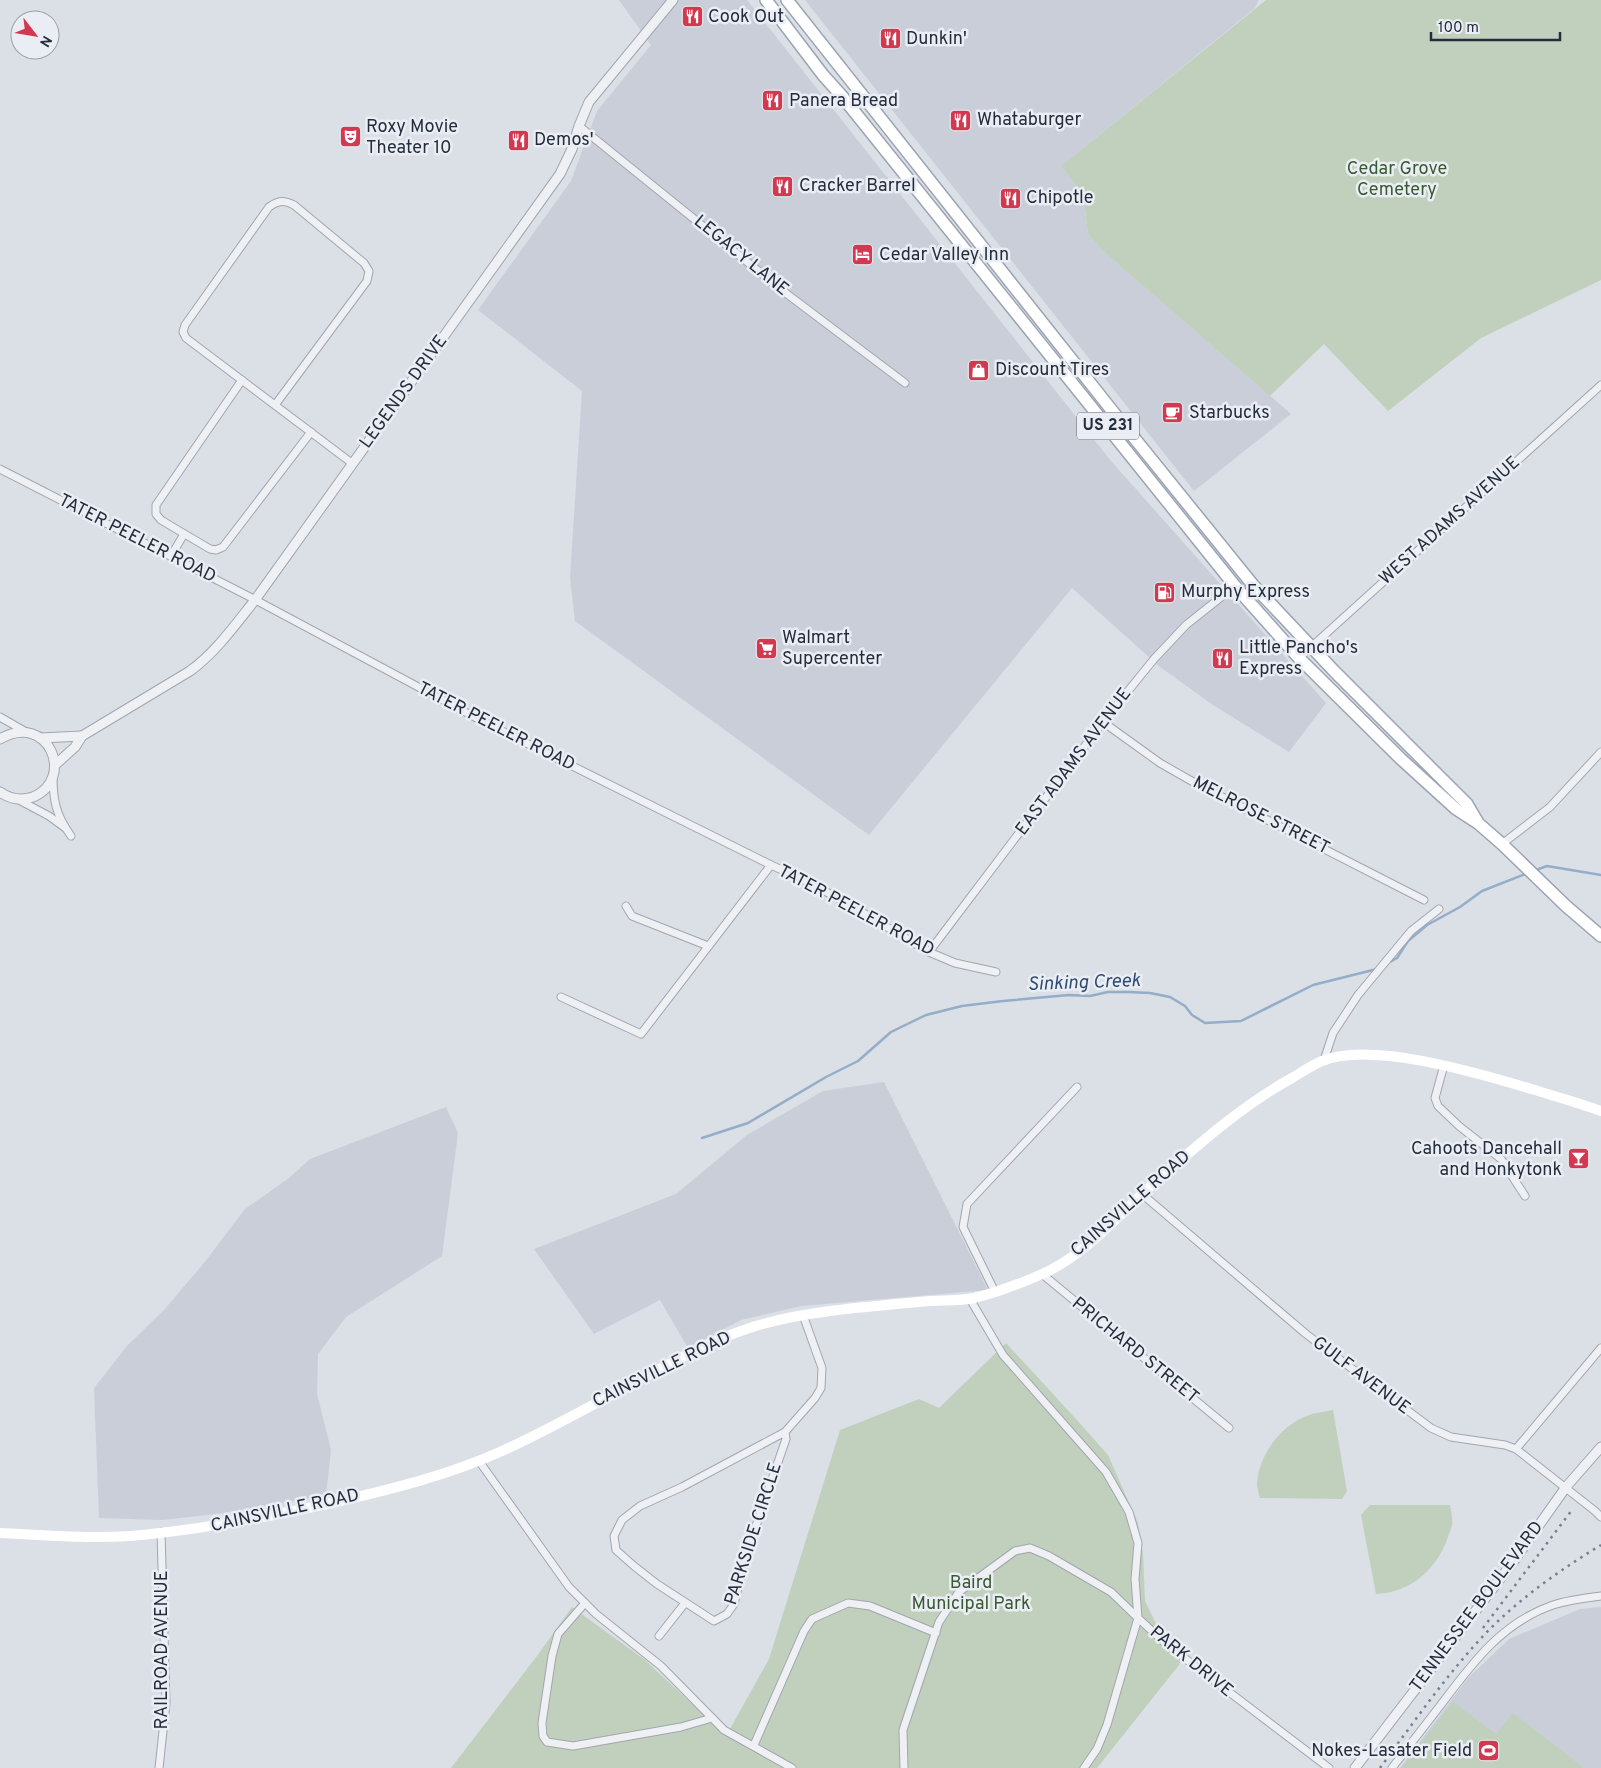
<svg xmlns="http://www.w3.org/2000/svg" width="1601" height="1768" viewBox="0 0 1601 1768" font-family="Overpass,sans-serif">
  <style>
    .built { fill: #c9ced8 }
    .green { fill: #c1d0bc }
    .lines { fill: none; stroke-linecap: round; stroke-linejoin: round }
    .stream { stroke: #94adc8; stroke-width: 2.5 }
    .minor-casing { stroke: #a1a6b0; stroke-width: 9 }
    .tertiary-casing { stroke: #a1a6b0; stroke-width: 11 }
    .primary-casing { stroke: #9aa4b2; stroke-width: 14 }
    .minor { stroke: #eef0f4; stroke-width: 7 }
    .tertiary { stroke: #eef0f4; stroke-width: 9 }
    .secondary { stroke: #fff; stroke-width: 10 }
    .primary { stroke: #fff; stroke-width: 11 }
    .rail { stroke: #747f90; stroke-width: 2.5; stroke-dasharray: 2.5 5; stroke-linecap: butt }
    .labels { text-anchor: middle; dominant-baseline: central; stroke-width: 5; stroke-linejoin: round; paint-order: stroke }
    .shield { fill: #eaeef4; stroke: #606773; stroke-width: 1 }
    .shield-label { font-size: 16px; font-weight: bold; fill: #252d3c }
    .poi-label { font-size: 18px; fill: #252d3c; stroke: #eaeef4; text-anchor: start }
    .park-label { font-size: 18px; fill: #395931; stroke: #eaeef4 }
    .street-label { font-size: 18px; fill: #252d3c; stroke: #eaeef4 }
    .water-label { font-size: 19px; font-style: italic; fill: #2e4c71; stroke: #eaeef4 }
  </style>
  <rect width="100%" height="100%" fill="#dbdfe6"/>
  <g class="built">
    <polygon points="619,0 747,0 1111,461 1326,703 1289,752 1213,705 1160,667 1072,588 869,835 575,621 570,578 582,391 478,310 571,181 597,111 651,45"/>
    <polygon points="805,0 1259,0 1255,8 1061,166 1076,185 1084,202 1088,234 1103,251 1291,414 1194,491"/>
    <polygon points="884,1082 988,1290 801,1306 741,1320 688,1348 660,1300 594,1334 534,1249 676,1194 747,1135 823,1091"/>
    <polygon points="446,1107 458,1133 442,1256 346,1317 318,1354 317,1394 331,1450 326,1495 223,1513 163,1520 99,1518 94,1388 127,1346 164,1310 204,1263 245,1209 289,1178 310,1159"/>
    <polygon points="1601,1607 1601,1768 1400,1768 1468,1678 1509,1639 1580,1609"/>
  </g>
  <g class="green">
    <polygon points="1266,0 1601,0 1601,280 1481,338 1388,411 1324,344 1270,396 1103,251 1088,234 1084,201 1076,185 1061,166"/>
    <polygon points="1006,1343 1076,1419 1108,1455 1138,1523 1143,1554 1145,1601 1156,1624 1186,1649 1179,1665 1097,1768 451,1768 537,1656 572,1607 645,1660 726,1736 769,1659 840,1430 919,1399 939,1408"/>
    <path d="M1333,1410L1347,1491L1342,1499L1260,1498C1259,1494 1257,1488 1257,1483C1259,1454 1282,1424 1309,1415C1317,1412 1325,1412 1333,1410Z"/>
    <path d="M1370,1505H1450C1451,1511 1453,1519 1452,1525C1451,1530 1448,1535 1447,1540C1435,1571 1409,1593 1376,1594L1361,1515Z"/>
    <polygon points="1453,1702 1496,1734 1513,1713 1584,1768 1401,1768"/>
  </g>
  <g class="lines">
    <g class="stream">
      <polyline points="1536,870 1547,866 1601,875"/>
      <polyline points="1388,963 1397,958 1408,941 1427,925 1460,907 1482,891 1528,873"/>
      <polyline points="702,1138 748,1123 826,1077 858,1061 891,1032 926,1015 962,1006 1003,1001 1069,995 1090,996 1108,992 1128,992 1150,993 1170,997 1185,1006 1192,1015 1205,1023 1241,1021 1313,985 1377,969"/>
    </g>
    <defs>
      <g id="minor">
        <polyline points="579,126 787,294 905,383"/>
        <polyline points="242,380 156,505 156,514 161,520 210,549 216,550 223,547 311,432"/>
        <path d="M275,405L367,281L369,271L364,263L294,205C284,200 279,200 269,207L185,325L183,332L186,338C241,380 297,422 353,464"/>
        <polyline points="0,469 250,597 482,721 771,865 806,881 845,902 929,952 955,963 996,972"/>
        <polyline points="171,556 184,534"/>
        <polyline points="1299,658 1601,385"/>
        <polyline points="0,717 26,732"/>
        <polyline points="1103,722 1160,763 1195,783 1424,900"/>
        <path d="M53,776C53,801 56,815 71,836"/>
        <polyline points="17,799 49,816 64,827"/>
        <polyline points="1502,844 1550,807 1601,752"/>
        <polyline points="626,906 632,916 708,946"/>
        <polyline points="929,952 1103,722 1154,659 1186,625 1235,586"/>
        <polyline points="561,997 641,1034 771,865"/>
        <polyline points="1324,1060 1333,1033 1358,995 1411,931 1439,909"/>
        <polyline points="1444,1065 1435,1098 1438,1106 1459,1126 1501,1159 1525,1196"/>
        <polyline points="1142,1194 1306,1334 1431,1428 1451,1437 1505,1445 1516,1449 1595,1511 1601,1517"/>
        <polyline points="1042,1274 1229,1428"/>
        <polyline points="995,1292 963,1227 967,1204 1077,1087"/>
        <polyline points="970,1299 1003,1355 1106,1472 1129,1512 1138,1543 1135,1579 1138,1618 1166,1644 1329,1768"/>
        <polyline points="785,1432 786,1439 748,1549 734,1604 727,1614 714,1621 657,1584 634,1566 616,1550 614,1536 622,1520 640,1506 682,1487 785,1432 815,1398 821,1388 822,1368 803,1315"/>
        <polyline points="1516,1449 1601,1348"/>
        <polyline points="479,1461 569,1587 596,1614 661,1666 724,1730 792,1768"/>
        <polyline points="585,1603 558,1634 552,1656 542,1723 543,1736 547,1742 573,1746 681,1727 712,1718"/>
        <polyline points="659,1636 685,1603"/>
        <polyline points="754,1745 804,1631 812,1619 848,1603 870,1606 936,1633"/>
        <polyline points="159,1768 166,1703 161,1532"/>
        <polyline points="904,1768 903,1730 939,1622 959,1592 1015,1551 1030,1548 1049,1556 1111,1592 1138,1618 1107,1725 1097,1749 1084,1768"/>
        <path d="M1392,1768C1409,1746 1426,1724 1443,1702C1473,1662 1503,1622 1553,1605C1568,1600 1585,1598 1601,1596"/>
      </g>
      <g id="tertiary">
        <polyline points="40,738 82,736"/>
        <path d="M0,739C49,711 76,779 33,797C21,801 10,799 0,792"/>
        <path d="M55,765L75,747L82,736L190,671C216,652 235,625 255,600L560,174L572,149L579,126L589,102L673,0"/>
        <polyline points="1355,1768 1513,1562 1566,1487 1601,1447"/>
      </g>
      <g id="primary">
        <polyline points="766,0 823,75 841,95 1235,586 1299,658 1401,759 1456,809 1479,824 1502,844 1566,906 1601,936"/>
        <polyline points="787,0 1110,408 1253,585 1335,672 1467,804 1477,821"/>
      </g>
    </defs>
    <use href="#minor" class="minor-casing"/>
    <use href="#tertiary" class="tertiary-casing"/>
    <use href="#primary" class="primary-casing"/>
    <use href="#minor" class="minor"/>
    <use href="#tertiary" class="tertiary"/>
    <path class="secondary" d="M0,1533C43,1535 87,1539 130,1536C200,1530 268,1517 336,1502C392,1489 449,1475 502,1451C557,1426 610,1395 663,1367C694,1351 725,1335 759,1325C811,1310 876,1306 931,1301C945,1300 960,1301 974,1298C996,1293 1019,1284 1040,1275C1086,1255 1117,1216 1154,1183C1198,1145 1241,1106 1292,1078C1302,1072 1312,1065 1322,1061C1372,1040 1484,1075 1535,1090C1557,1097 1579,1103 1601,1111"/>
    <use href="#primary" class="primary"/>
    <g class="rail">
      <polyline points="1483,1628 1572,1510"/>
      <path d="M1380,1768C1414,1722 1447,1674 1486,1633C1520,1598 1560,1570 1601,1545"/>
    </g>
  </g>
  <defs>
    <symbol id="restaurant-square" viewBox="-11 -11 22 22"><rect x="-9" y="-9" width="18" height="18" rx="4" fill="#d23950" stroke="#eaeef4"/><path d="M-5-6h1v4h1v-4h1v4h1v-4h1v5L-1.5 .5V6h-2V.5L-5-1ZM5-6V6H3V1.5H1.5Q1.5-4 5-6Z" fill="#fff"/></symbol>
    <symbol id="theatre-square" viewBox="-11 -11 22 22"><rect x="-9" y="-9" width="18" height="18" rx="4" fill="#d23950" stroke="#eaeef4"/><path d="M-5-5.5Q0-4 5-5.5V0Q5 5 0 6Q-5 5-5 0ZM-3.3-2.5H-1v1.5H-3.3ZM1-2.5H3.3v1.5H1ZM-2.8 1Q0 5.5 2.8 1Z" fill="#fff"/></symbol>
    <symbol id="hotel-square" viewBox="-11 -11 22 22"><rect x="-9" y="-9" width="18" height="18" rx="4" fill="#d23950" stroke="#eaeef4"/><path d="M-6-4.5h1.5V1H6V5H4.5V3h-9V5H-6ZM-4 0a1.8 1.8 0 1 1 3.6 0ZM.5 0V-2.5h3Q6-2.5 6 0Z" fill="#fff"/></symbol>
    <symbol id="shop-square" viewBox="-11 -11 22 22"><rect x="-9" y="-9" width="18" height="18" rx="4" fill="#d23950" stroke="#eaeef4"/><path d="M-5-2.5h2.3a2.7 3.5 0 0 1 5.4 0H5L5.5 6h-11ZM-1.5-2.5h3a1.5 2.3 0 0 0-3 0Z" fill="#fff"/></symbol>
    <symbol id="cafe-square" viewBox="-11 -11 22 22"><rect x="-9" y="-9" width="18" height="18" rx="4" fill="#d23950" stroke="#eaeef4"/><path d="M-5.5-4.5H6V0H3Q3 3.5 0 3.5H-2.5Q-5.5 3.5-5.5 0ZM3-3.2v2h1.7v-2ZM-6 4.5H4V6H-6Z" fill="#fff"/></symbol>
    <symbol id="fuel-square" viewBox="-11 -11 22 22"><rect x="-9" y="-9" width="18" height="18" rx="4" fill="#d23950" stroke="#eaeef4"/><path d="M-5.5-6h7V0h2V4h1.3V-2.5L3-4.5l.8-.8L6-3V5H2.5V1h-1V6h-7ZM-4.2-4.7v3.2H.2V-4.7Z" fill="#fff"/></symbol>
    <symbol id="supermarket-square" viewBox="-11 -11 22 22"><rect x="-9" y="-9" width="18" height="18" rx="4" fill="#d23950" stroke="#eaeef4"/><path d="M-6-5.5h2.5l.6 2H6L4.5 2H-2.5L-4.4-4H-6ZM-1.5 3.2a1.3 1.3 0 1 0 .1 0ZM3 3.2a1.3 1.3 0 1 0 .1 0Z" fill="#fff"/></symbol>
    <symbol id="bar-square" viewBox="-11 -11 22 22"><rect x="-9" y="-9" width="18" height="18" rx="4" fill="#d23950" stroke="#eaeef4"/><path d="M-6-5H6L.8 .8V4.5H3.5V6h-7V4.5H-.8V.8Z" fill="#fff"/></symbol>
    <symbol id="stadium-square" viewBox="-11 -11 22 22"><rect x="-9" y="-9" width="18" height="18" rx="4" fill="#d23950" stroke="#eaeef4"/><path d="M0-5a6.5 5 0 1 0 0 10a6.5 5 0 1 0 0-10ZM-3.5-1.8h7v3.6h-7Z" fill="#fff"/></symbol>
  </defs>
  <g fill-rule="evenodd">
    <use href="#restaurant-square" x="680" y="4" width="25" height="25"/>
    <use href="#restaurant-square" x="878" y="26" width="25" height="25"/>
    <use href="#restaurant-square" x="760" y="88" width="25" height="25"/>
    <use href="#restaurant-square" x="948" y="108" width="25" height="25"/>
    <use href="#theatre-square" x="338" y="124" width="25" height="25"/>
    <use href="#restaurant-square" x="506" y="128" width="25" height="25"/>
    <use href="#restaurant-square" x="770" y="174" width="25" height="25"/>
    <use href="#restaurant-square" x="998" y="186" width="25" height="25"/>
    <use href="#hotel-square" x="850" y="242" width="25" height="25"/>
    <use href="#shop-square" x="966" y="358" width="25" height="25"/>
    <use href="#cafe-square" x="1160" y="400" width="25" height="25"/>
    <use href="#fuel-square" x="1152" y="580" width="25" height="25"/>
    <use href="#supermarket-square" x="754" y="636" width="25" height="25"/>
    <use href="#restaurant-square" x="1210" y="646" width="25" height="25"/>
    <use href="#bar-square" x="1566" y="1146" width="25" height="25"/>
    <use href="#stadium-square" x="1476" y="1738" width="25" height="25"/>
  </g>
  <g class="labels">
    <rect class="shield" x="1077" y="412.5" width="62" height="27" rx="4"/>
    <g class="shield-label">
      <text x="1108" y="426">US 231</text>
    </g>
    <g class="poi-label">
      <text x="708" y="17">Cook Out</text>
      <text x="906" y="39">Dunkin'</text>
      <text x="789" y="101">Panera Bread</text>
      <text x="977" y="120">Whataburger</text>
      <text x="366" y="127">Roxy Movie<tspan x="366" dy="21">Theater 10</tspan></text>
      <text x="534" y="140">Demos'</text>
      <text x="799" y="186">Cracker Barrel</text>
      <text x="1026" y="198">Chipotle</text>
      <text x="879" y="255">Cedar Valley Inn</text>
      <text x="995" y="370">Discount Tires</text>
      <text x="1189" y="413">Starbucks</text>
      <text x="1181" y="592">Murphy Express</text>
      <text x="782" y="638">Walmart<tspan x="782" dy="21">Supercenter</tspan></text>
      <text x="1239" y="648">Little Pancho's<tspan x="1239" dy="21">Express</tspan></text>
      <text x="1562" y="1149" text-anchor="end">Cahoots Dancehall<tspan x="1562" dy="21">and Honkytonk</tspan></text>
      <text x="1472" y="1751" text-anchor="end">Nokes-Lasater Field</text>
    </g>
    <g class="park-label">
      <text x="1397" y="169">Cedar Grove<tspan x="1397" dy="21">Cemetery</tspan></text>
      <text x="971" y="1583">Baird<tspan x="971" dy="21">Municipal Park</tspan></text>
    </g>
    <g class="street-label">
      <text transform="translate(741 256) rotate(39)">LEGACY LANE</text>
      <text transform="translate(404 392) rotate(-54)">LEGENDS DRIVE</text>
      <text transform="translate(1450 521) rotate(-42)">WEST ADAMS AVENUE</text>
      <text transform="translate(137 539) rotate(27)">TATER PEELER ROAD</text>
      <text transform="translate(496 727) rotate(27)">TATER PEELER ROAD</text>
      <text transform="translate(1074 762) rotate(-53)">EAST ADAMS AVENUE</text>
      <text transform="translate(1261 816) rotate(27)">MELROSE STREET</text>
      <text transform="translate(856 911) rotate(28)">TATER PEELER ROAD</text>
      <text transform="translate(1131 1204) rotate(-41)">CAINSVILLE ROAD</text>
      <text transform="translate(1135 1351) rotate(39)">PRICHARD STREET</text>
      <text transform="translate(662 1370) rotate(-26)">CAINSVILLE ROAD</text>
      <text transform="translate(1361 1376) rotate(37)">GULF AVENUE</text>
      <text transform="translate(285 1511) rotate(-12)">CAINSVILLE ROAD</text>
      <text transform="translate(754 1534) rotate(-72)">PARKSIDE CIRCLE</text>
      <text transform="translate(1477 1607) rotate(-53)">TENNESSEE BOULEVARD</text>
      <text transform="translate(162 1650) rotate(-90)">RAILROAD AVENUE</text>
      <text transform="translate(1191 1662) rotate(39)">PARK DRIVE</text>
    </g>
    <g class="water-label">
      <text transform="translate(1084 983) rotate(-2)">Sinking Creek</text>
    </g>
  </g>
  <g transform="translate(35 35) rotate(121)"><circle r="24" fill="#eaeef4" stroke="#9ba1aa"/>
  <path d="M0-4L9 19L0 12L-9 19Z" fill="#d23950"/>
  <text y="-8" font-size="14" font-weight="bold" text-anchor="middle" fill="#252d3c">N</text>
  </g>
  <path d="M1431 32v8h129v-8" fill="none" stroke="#252d3c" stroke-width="2.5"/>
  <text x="1438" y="32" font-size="15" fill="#252d3c" stroke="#eaeef4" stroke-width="4" paint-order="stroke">100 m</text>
</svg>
